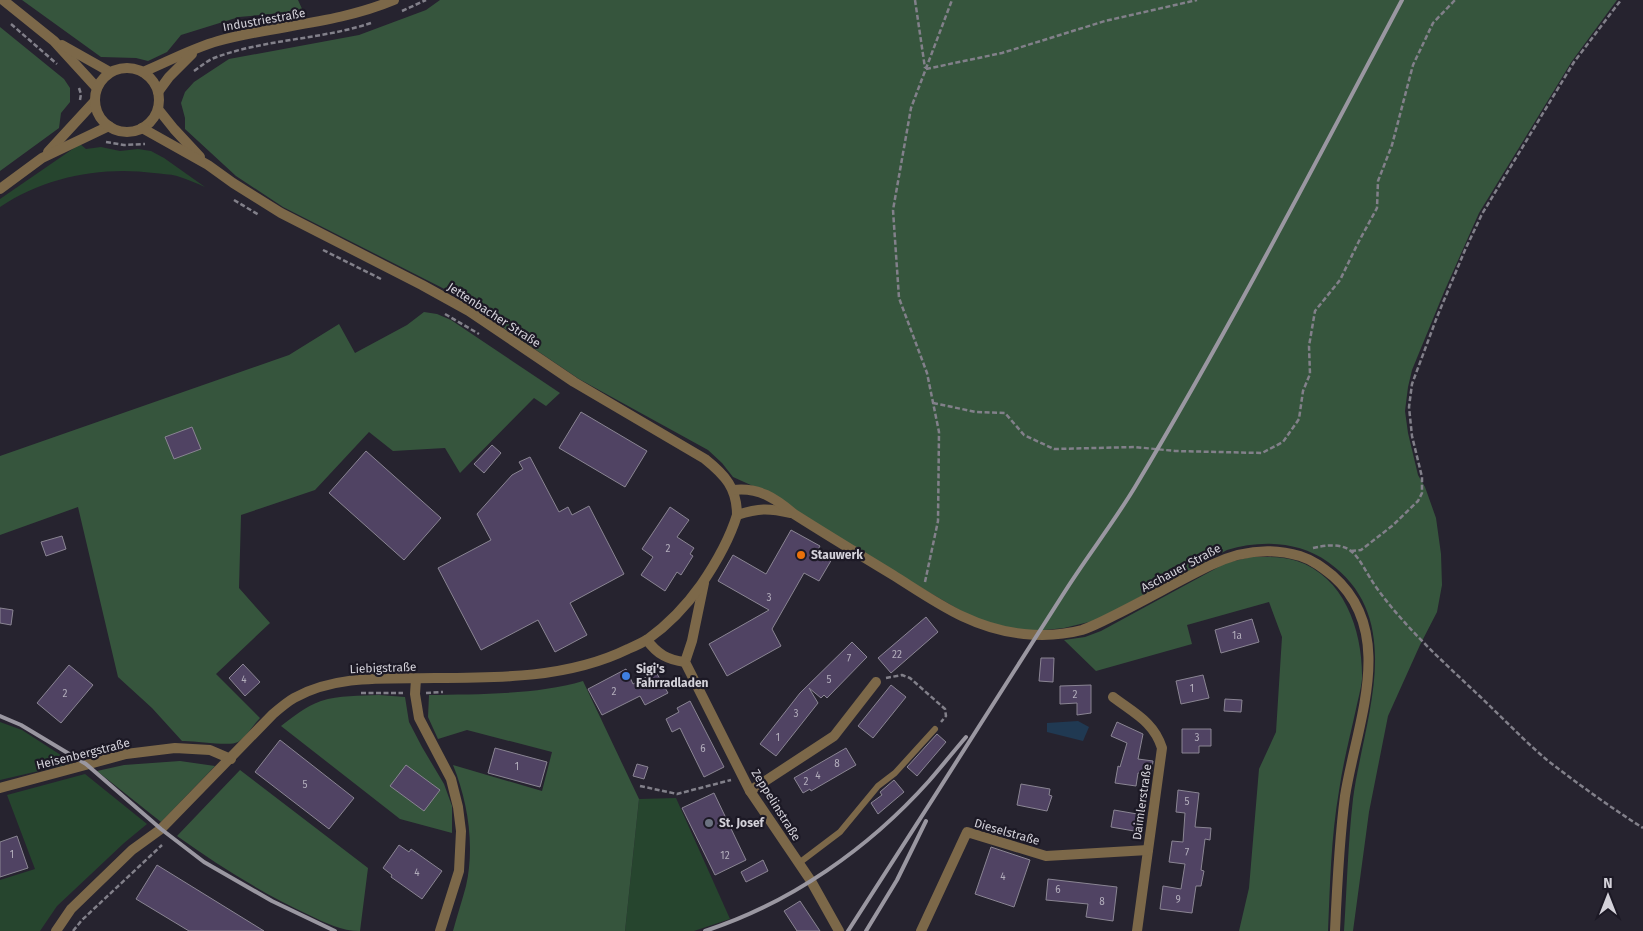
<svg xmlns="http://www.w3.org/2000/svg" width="1643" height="931" viewBox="0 0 1643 931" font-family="'Fira Sans',sans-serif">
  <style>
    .green { fill: #26452e }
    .forest { fill: #36553d }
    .water { fill: #203952 }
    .building { fill: #504363; stroke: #8a8593 }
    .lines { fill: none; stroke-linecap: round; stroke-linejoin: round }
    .path { stroke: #82808a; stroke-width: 2.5; stroke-dasharray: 5 2.5; stroke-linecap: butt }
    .service { stroke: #7c6849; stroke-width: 6 }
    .minor { stroke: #7c6849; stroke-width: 10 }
    .tertiary { stroke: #7c6849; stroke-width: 10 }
    .rail { stroke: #9a97a1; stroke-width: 4 }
    .food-dot { fill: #e8710a; stroke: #1c1925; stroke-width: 2 }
    .shop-dot { fill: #3f7fe0; stroke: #1c1925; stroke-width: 2 }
    .worship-dot { fill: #6b7280; stroke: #1c1925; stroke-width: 2 }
    .labels { text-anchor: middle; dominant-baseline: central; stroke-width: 4.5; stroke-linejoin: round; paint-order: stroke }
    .number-label { font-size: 10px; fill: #b3aebc }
    .street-label { font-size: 12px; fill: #d4d2da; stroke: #1c1925 }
    .poi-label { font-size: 12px; font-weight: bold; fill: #d4d2da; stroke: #1c1925; text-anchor: start }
  </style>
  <rect width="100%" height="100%" fill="#26232f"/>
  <g class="green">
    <path d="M80,144L86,149L101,147L120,151L138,149L151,151L164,158L205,187C196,183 187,179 177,176C170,174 161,174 154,173C102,166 44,177 0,207V199Z"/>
    <polygon points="0,722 22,730 73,763 0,780"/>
    <polygon points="85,774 147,824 124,843 57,906 40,931 0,931 0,880 35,869 7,795"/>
    <polygon points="676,798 730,919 694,931 625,931 639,799"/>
  </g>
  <g class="forest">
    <polygon points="22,0 298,0 303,11 239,17 181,35 167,52 148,61 136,58 101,57"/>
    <path d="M440,0H1617L1572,61L1479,213L1444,292L1412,370L1408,387L1405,411L1408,433L1418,475L1425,487L1436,518L1441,554L1442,585L1437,612L1420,645L1388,716L1369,812L1353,931H1344C1347,887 1348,842 1353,799C1363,721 1409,619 1328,562C1298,541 1261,540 1227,550L1097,620L1064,628L1035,631L1011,628L983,621L965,613L906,579L764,491L733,477L722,463L708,450L579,379L480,312L472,303L283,207L236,176L185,129V118L181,103L185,92L194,82L229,59L359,35L426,10Z"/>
    <polygon points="0,27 64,79 70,88 70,102 61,113 59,128 0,171"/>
    <path d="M424,312L437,314L451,320L560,393L546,406L534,398L460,473L445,448L393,451L369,432L315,490L241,515L239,588L270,623L216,674L260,718C253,725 246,737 238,742C229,747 194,740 182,741L152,708L118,677L78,507L0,535V456L289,355L339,324L355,353L407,325Z"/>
    <path d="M1251,557C1266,557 1282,556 1297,561C1345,577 1363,632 1362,679C1361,689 1358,699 1356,709C1350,736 1343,763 1339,791C1331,837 1330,884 1328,931H1239L1249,888L1259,769L1276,732L1282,637L1269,602L1187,625L1192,644L1096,671L1064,640L1085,637L1101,631L1226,563Z"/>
    <path d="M583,681L639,799L625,931H453C457,916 462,901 466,886C475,846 468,802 453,765L542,791L552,752L467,730L438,739L428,717L429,695C477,694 537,695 583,681Z"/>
    <path d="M379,695L405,697L409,722L422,747L444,784L452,806V833L400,819L281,726C293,717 306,706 321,701C339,695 360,696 379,695Z"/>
    <polygon points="180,761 215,766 161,822 97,771 124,765"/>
    <path d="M240,770L368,868L360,931C341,931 326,923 309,915C262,893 219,866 177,836Z"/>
  </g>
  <polygon class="water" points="1078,721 1089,727 1083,741 1047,732 1047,723"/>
  <g class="building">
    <polygon points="581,412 647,451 625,487 559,448"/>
    <polygon points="192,427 201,449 174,459 165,437"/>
    <polygon points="492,445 501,453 484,473 474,464"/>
    <polygon points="366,451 441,518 404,560 329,493"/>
    <polygon points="530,457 559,512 568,507 572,515 589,506 624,574 570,603 587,635 555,652 538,620 481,650 438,568 491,540 477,514 512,475 523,469 519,462"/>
    <polygon points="670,507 689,520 677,537 694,548 690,554 693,556 681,575 677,572 665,591 641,575 653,557 642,549"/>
    <polygon points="791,530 820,546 817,551 832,559 819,581 804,573 772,629 781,646 727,676 709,644 769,610 718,581 733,555 766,574"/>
    <polygon points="62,536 66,549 46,556 41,542"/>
    <polygon points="0,608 13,610 11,625 0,623"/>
    <polygon points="926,617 938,632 891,673 878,658"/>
    <polygon points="1252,619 1259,642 1221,653 1215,630"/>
    <polygon points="852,642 867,657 827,698 824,695 821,698 809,688 818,703 776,756 760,744 800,693"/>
    <polygon points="1041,658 1054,658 1053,682 1039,681"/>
    <polygon points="243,664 260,682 245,696 229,678"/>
    <polygon points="69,665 93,685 61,723 37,703"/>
    <polygon points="626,669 633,684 656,672 668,693 645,705 640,696 602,715 588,689"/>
    <polygon points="1203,675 1209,698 1181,704 1176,681"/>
    <polygon points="891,685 906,697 873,738 858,726"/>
    <polygon points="1091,685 1091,713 1077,715 1077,703 1060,704 1060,686"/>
    <polygon points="1225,699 1242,700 1241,712 1224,711"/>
    <polygon points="690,701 724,767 704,777 680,728 672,732 666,719 679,712 677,708"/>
    <polygon points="1117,722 1143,734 1138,759 1153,761 1151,775 1138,773 1136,786 1115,783 1118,766 1120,767 1127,743 1111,736"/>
    <polygon points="1182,729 1211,729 1211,746 1199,746 1199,753 1182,753"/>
    <polygon points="937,734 946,742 917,776 907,767"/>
    <polygon points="280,740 354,798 329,829 255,772"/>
    <polygon points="495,748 547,762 540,787 488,773"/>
    <polygon points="846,748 856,765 811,791 810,789 803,793 794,778"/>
    <polygon points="637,764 648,767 644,779 633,776"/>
    <polygon points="406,765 440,790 424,811 390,786"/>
    <polygon points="894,780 904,792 878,814 871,803 882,795 880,792"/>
    <polygon points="1021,784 1050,789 1049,795 1052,796 1047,811 1017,805"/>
    <polygon points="1178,790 1199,793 1195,827 1211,828 1210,840 1205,839 1201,870 1204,871 1201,886 1196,886 1192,913 1160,909 1163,886 1181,889 1185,864 1169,862 1172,841 1183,842 1185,813 1176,812"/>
    <polygon points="714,793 746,860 715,875 682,808"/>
    <polygon points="1114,810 1143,815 1140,832 1111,827"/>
    <polygon points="17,836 28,868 0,877 0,842"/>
    <polygon points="399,845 409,852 411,849 442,871 422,899 391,877 392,875 383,868"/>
    <polygon points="991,847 1030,860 1014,907 975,894"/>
    <polygon points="763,860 768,871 746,882 741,872"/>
    <polygon points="157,865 264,931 189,931 136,899"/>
    <polygon points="1048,879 1117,887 1113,921 1086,917 1088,904 1046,900"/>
    <polygon points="800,901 820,931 797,931 784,911"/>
  </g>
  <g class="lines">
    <g class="path">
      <polyline points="915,0 925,68"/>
      <polyline points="402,11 426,0"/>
      <polyline points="11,24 57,64"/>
      <polyline points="926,69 1002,53 1105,21 1197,0"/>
      <path d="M194,71C201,66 207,61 214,58C264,39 320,40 371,23"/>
      <polyline points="79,88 81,94 80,100"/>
      <polyline points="106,142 124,145 145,144"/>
      <polyline points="234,200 259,215"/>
      <polyline points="323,250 381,279"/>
      <polyline points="445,314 479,334"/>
      <polyline points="933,403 976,412 1005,413 1024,435 1054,449 1135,447 1175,451 1262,453 1283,442 1299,419 1303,391 1310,374 1309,346 1315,311 1340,280 1358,243 1377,208 1378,181 1392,145 1413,65 1433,23 1455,0"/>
      <path d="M1313,548C1356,538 1356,558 1376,587C1404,626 1438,657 1472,689C1497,712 1521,738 1547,760C1578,784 1610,807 1643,828"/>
      <polyline points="1351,551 1361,550 1392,526 1418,501 1422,493 1422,477 1412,436 1409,407 1412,384 1437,317 1465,250 1482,214 1574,62 1621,0"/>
      <polyline points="925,582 938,521 939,432 927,373 899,298 893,210 911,108 952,0"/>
      <polyline points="886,678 902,675 910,678 945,709 946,716 941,722"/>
      <polyline points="361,693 403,693"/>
      <polyline points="426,693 443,692"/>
      <polyline points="640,786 677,794 731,780"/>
      <polyline points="73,931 82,920 162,845"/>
    </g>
    <polyline class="service" points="799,863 840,832 878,786 895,773 935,729"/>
    <g class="minor">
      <polyline points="48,152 95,101"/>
      <polyline points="0,189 42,158 109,126"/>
      <polyline points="704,583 692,641 685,662 750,791 811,881 839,931"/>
      <path d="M647,640C657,654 668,660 685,662"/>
      <polyline points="416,679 415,694 419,718 451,779 458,807 461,831 459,871 440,931"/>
      <path d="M1113,697C1134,713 1154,722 1162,748L1137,931"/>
      <polyline points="0,788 126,754 175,748 210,750 231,759"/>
      <polyline points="750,791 834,736 876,682"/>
      <path d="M56,931L71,909L132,850L161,829L273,714C280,708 287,702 294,698C336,674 389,679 435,678C499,678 569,678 628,649C635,646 642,643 648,639C669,624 686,606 701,585C716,563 729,541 737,515"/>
      <polyline points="921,931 967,832 1046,856 1148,850"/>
    </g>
    <g class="tertiary">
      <polyline points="3,0 54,41 97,88"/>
      <polyline points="62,45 110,72"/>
      <circle cx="127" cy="100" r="32"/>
      <path d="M143,72C167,62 193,48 218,41C276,25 337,24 394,0"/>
      <polyline points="158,92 169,77 192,54"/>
      <polyline points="158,109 174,129 200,157"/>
      <path d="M142,128L208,165L233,183L281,213L422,285L469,311L574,382L705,459C725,475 737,488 737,515C759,508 768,508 791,513"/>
      <path d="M733,490C759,487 775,498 794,514C827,535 860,555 893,575C936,602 972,629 1024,634C1043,636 1063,635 1082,630C1094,626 1105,620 1117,614C1149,598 1180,580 1211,565C1240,551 1269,547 1300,556C1313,560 1323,568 1333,576C1398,633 1356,725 1345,796C1339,841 1337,886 1335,931"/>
    </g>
    <g class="rail">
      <polyline points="0,716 21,725 86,764 161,829 204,862 272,901 335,931"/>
      <path d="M705,931C791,903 869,848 929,781C942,766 954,751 966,737"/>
      <path d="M848,931C920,820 991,707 1062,596C1085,559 1112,525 1135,487C1230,328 1315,164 1402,0"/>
      <polyline points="866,931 897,880 926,821"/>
    </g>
  </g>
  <circle class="food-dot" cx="801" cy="555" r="5"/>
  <circle class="shop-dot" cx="626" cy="676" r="5"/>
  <circle class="worship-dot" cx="709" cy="823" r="5"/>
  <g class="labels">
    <g class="number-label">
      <text x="668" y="549">2</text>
      <text x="769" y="598">3</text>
      <text x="1237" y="636">1a</text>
      <text x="897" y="655">22</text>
      <text x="849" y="659">7</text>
      <text x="244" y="680">4</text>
      <text x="829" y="680">5</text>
      <text x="1192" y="689">1</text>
      <text x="614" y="692">2</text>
      <text x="65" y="694">2</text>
      <text x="1075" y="695">2</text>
      <text x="796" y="714">3</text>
      <text x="778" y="738">1</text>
      <text x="1197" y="738">3</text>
      <text x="703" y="749">6</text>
      <text x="837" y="764">8</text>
      <text x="517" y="767">1</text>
      <text x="818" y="776">4</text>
      <text x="806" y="782">2</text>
      <text x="305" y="785">5</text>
      <text x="1187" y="802">5</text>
      <text x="1187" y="853">7</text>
      <text x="12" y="855">1</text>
      <text x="725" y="856">12</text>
      <text x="417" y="873">4</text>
      <text x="1003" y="877">4</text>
      <text x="1058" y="890">6</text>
      <text x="1178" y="900">9</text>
      <text x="1102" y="902">8</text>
    </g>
    <g class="street-label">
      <text transform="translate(264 20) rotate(-10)">Industriestraße</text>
      <text transform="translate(494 315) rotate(33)">Jettenbacher Straße</text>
      <text transform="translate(1181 568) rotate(-28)">Aschauer Straße</text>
      <text transform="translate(383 668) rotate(-2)">Liebigstraße</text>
      <text transform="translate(83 754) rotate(-14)">Heisenbergstraße</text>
      <text transform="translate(1142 802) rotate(-82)">Daimlerstraße</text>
      <text transform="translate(776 805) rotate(58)">Zeppelinstraße</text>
      <text transform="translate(1007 832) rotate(16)">Dieselstraße</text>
    </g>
    <g class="poi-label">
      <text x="811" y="555">Stauwerk</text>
      <text x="636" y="669">Sigi's<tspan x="636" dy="14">Fahrradladen</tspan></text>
      <text x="719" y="823">St. Josef</text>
    </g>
  </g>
  <g transform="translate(1608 896)" stroke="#1c1925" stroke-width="4" paint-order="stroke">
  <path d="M0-4L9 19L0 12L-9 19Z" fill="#d4d2da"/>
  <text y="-8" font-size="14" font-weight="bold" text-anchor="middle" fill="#d4d2da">N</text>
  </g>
</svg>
